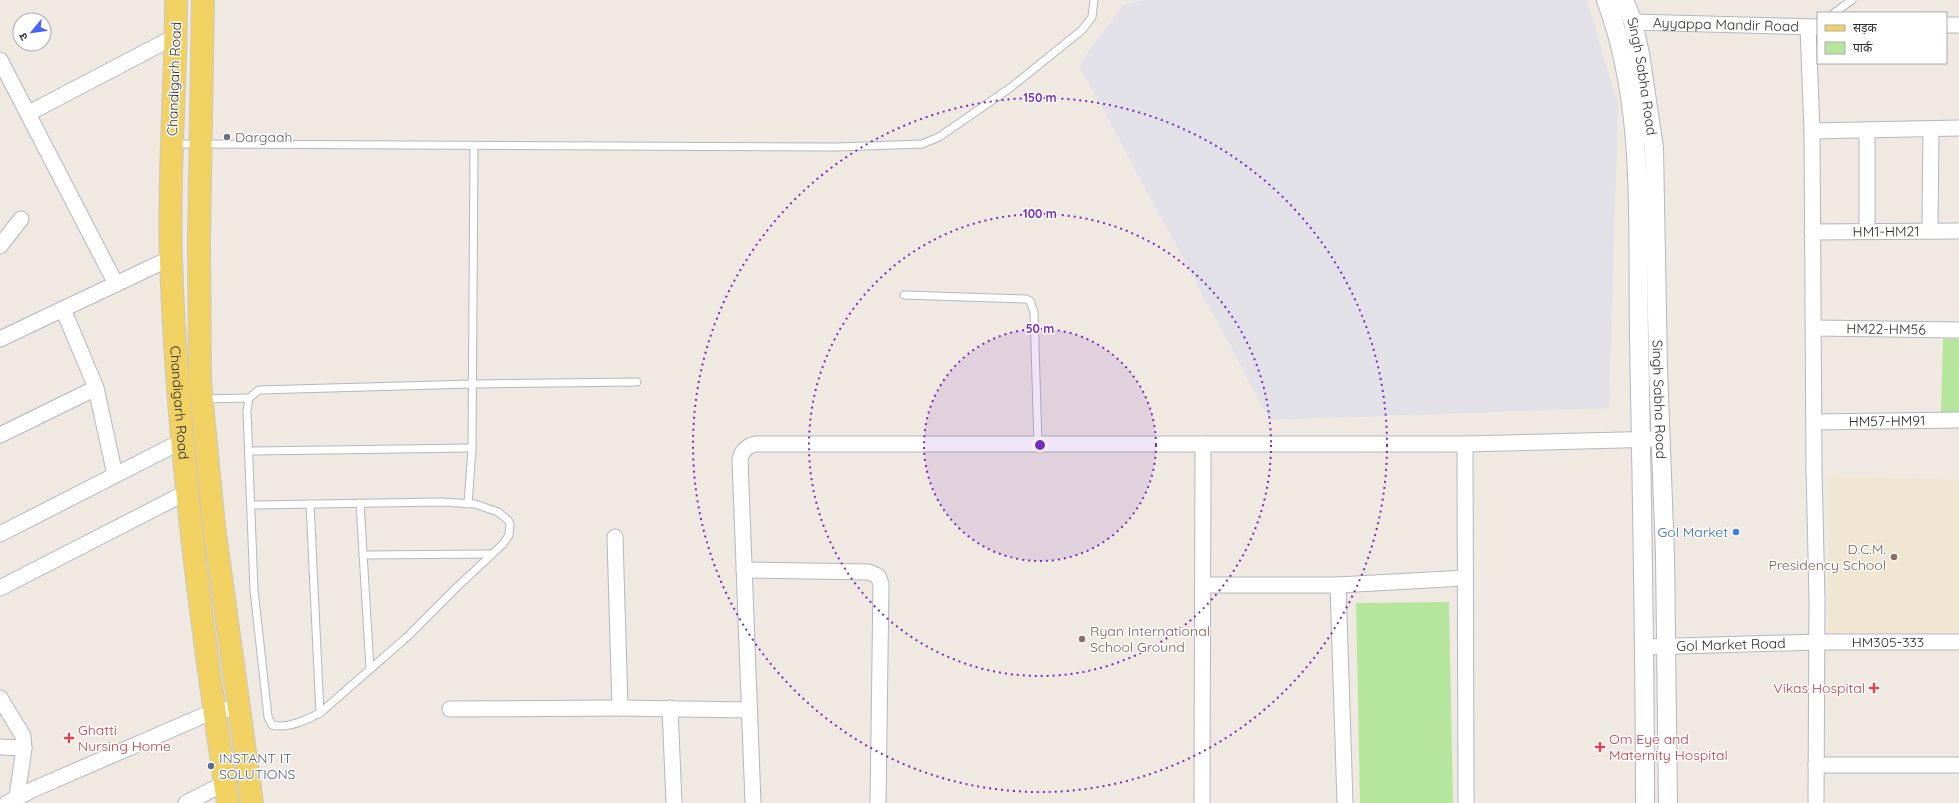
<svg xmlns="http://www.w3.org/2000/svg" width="1959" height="803" viewBox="0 0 1959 803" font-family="Quicksand,'Noto Sans Devanagari',sans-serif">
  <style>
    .industrial { fill: #e3e1e8 }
    .education { fill: #f0e6d1 }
    .green { fill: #b6e59e }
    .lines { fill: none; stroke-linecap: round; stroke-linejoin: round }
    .service-casing { stroke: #b4b7c1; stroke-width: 9 }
    .minor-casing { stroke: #b4b7c1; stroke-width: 17 }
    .tertiary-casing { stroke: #b4b7c1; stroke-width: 20 }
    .primary-casing { stroke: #c9c9c9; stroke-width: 24 }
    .service { stroke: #fff; stroke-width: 7 }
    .minor { stroke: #fff; stroke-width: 15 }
    .tertiary { stroke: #fff; stroke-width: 18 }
    .primary { stroke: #f2d163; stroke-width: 22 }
    .ring { fill: none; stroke: #7b2cbf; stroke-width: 2; stroke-dasharray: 2 4 }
    .worship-dot { fill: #6b7280; stroke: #fff; stroke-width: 1.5 }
    .shop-dot { fill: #3f7fe0; stroke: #fff; stroke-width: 1.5 }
    .education-dot { fill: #8d6e63; stroke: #fff; stroke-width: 1.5 }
    .health-dot { fill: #e0444e; stroke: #fff; stroke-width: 1.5 }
    .service-dot { fill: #5c6f8a; stroke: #fff; stroke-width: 1.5 }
    .labels { text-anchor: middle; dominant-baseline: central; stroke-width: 3; stroke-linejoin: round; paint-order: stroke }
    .street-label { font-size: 14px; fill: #2e2e2e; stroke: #fff }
    .worship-label { font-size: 14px; fill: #5b616d; stroke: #fff; text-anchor: start }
    .shop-label { font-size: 14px; fill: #366cbe; stroke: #fff; text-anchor: end }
    .education-label { font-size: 14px; fill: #785e54; stroke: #fff; text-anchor: end }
    .health-label { font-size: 14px; fill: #be3a42; stroke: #fff; text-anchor: start }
    .service-label { font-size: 14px; fill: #4e5e75; stroke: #fff; text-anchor: start }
    .centre { fill: #7b2cbf; stroke: #fff; stroke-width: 2 }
    .ring-label { font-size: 12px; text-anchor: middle; font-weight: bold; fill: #7b2cbf; stroke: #fff; stroke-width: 3; stroke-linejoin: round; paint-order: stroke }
  </style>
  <rect width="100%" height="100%" fill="#efe9e1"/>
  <polygon class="industrial" points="1144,0 1587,0 1618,105 1609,408 1270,420 1079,65 1123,5"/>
  <polygon class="education" points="1829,477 1959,480 1959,636 1828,635"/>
  <g class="green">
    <polygon points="1943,339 1959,339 1959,414 1941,413"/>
    <polygon points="1449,602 1453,803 1360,803 1356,603"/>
  </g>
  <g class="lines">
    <defs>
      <g id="service">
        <polyline points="1834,13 1852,0"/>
        <polyline points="174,144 837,147 922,144 939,137 1010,88 1082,30 1092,17 1094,0"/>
        <polyline points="904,295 1026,299 1030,301 1034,312 1038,444"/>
        <polyline points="203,399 249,398"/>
        <polyline points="249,451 472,448"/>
        <polyline points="360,503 370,669"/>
        <polyline points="310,504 320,713"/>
        <polyline points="468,504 472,448 474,146"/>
        <path d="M251,505L441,502L475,504L498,512L508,520L510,524L509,535L503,544L458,586L407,637L320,713C306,720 288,729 272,725L268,717L254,590L247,411L249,398L259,390L472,384L637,382"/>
        <polyline points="363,555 492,554"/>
      </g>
      <g id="minor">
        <path id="s1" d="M1633,22L1817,27"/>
        <polyline points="1946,25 1959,25"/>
        <polyline points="1808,27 1812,131 1814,469 1817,599 1816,803"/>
        <polyline points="0,60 116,284 63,309"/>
        <polyline points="29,113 176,36"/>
        <polyline points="1812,131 1959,128"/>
        <polyline points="1867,231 1867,130"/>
        <polyline points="1930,231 1931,129"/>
        <path id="s2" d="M1812,232L1959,231"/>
        <polyline points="0,246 21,219"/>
        <polyline points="116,284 171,258"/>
        <path id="s3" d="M1814,328L1959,330"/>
        <polyline points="0,339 63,309 96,388 115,475"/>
        <path id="s4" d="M1814,422L1959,420"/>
        <polyline points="0,435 96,388"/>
        <polyline points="1465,444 1466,803"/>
        <polyline points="0,534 182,441"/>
        <polyline points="615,537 620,708"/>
        <polyline points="744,570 869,572 878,576 881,584 878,803"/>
        <polyline points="1203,585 1338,585 1465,578"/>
        <polyline points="1338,585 1345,803"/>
        <polyline points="0,588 187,492"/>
        <path id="s5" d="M1645,647L1817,642H1959"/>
        <polyline points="0,698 23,736 24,748 17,797"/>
        <polyline points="670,708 674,803"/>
        <polyline points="450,709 620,708 749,710"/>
        <polyline points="0,747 24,748"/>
        <polyline points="1816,765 1959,765"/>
        <polyline points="7,803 34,789 214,711 238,708"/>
        <polyline points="186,803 225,783"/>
        <path d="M753,803L740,460C742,450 746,447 755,444H1465L1661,439"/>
        <polyline points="1202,803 1203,444"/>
      </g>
      <g id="tertiary">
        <path d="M1606,0C1646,107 1637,225 1639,337C1642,492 1645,648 1645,803"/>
        <path id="s6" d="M1624,0L1633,22L1640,54L1654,148L1658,368L1665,555L1668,803"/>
      </g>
      <g id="primary">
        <path id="s7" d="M176,0C176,86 168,173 171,259C177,442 201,623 228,803"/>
        <polyline points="203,0 199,242 200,383 214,526 252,803"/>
      </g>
    </defs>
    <use href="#service" class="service-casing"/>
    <use href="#minor" class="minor-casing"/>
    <use href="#tertiary" class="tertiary-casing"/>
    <use href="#primary" class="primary-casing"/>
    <use href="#service" class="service"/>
    <use href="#minor" class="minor"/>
    <use href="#tertiary" class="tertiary"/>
    <use href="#primary" class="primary"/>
  </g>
  <circle cx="1040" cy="445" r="116" fill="#7b2cbf" fill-opacity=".12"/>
  <g class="ring">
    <circle cx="1040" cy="445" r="116"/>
    <circle cx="1040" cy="445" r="231"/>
    <circle cx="1040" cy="445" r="347"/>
  </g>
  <circle class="worship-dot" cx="227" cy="137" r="4"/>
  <circle class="shop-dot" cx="1736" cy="532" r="4"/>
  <g class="education-dot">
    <circle cx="1894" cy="557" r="4"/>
    <circle cx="1082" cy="639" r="4"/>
  </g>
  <g class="health-dot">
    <path d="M1872 682h4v4h4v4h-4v4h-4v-4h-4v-4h4z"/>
    <path d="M67 732h4v4h4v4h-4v4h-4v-4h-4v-4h4z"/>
    <path d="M1598 741h4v4h4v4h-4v4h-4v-4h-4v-4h4z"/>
  </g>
  <circle class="service-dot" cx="211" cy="766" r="4"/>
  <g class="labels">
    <g class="street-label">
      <text stroke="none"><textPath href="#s1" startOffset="93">Ayyappa Mandir Road</textPath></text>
      <text stroke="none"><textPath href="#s6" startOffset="79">Singh Sabha Road</textPath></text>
      <text transform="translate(174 79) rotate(-88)">Chandigarh Road</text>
      <text stroke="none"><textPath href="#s2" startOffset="74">HM1-HM21</textPath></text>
      <text stroke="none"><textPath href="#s3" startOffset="72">HM22-HM56</textPath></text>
      <text stroke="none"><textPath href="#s6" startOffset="403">Singh Sabha Road</textPath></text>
      <text stroke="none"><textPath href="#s7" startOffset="403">Chandigarh Road</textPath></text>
      <text stroke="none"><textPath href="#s4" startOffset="73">HM57-HM91</textPath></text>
      <text stroke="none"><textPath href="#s5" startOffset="243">HM305-333</textPath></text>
      <text stroke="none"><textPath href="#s5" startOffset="86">Gol Market Road</textPath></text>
    </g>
    <g class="worship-label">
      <text x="235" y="137">Dargaah</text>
    </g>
    <g class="shop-label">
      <text x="1728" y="532">Gol Market</text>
    </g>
    <g class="education-label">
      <text x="1886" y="549">D.C.M.<tspan x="1886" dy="16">Presidency School</tspan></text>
      <text x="1090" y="631" text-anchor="start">Ryan International<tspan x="1090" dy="16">School Ground</tspan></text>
    </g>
    <g class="health-label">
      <text x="1865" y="688" text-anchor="end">Vikas Hospital</text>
      <text x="78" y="730">Ghatti<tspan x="78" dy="16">Nursing Home</tspan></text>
      <text x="1609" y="739">Om Eye and<tspan x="1609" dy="16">Maternity Hospital</tspan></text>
    </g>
    <g class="service-label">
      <text x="219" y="758">INSTANT IT<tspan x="219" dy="16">SOLUTIONS</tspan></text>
    </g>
  </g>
  <circle cx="1040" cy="445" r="6" class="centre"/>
  <g class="ring-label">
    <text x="1040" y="102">150 m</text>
    <text x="1040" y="218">100 m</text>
    <text x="1040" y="333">50 m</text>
  </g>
  <rect x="1817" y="12" width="130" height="52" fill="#ffffff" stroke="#ababab"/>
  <rect x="1825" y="25" width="20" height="6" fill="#f2d163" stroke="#ababab"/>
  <text x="1853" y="32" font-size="12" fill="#2e2e2e">सड़क</text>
  <rect x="1825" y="42" width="20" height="12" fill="#b6e59e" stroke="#ababab"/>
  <text x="1853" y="52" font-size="12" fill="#2e2e2e">पार्क</text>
  <g transform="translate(32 32) rotate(241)"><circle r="19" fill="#ffffff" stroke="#ababab"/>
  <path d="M0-3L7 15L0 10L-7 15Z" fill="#4264fb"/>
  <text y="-6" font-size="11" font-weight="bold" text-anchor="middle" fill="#2e2e2e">उ</text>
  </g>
</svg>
